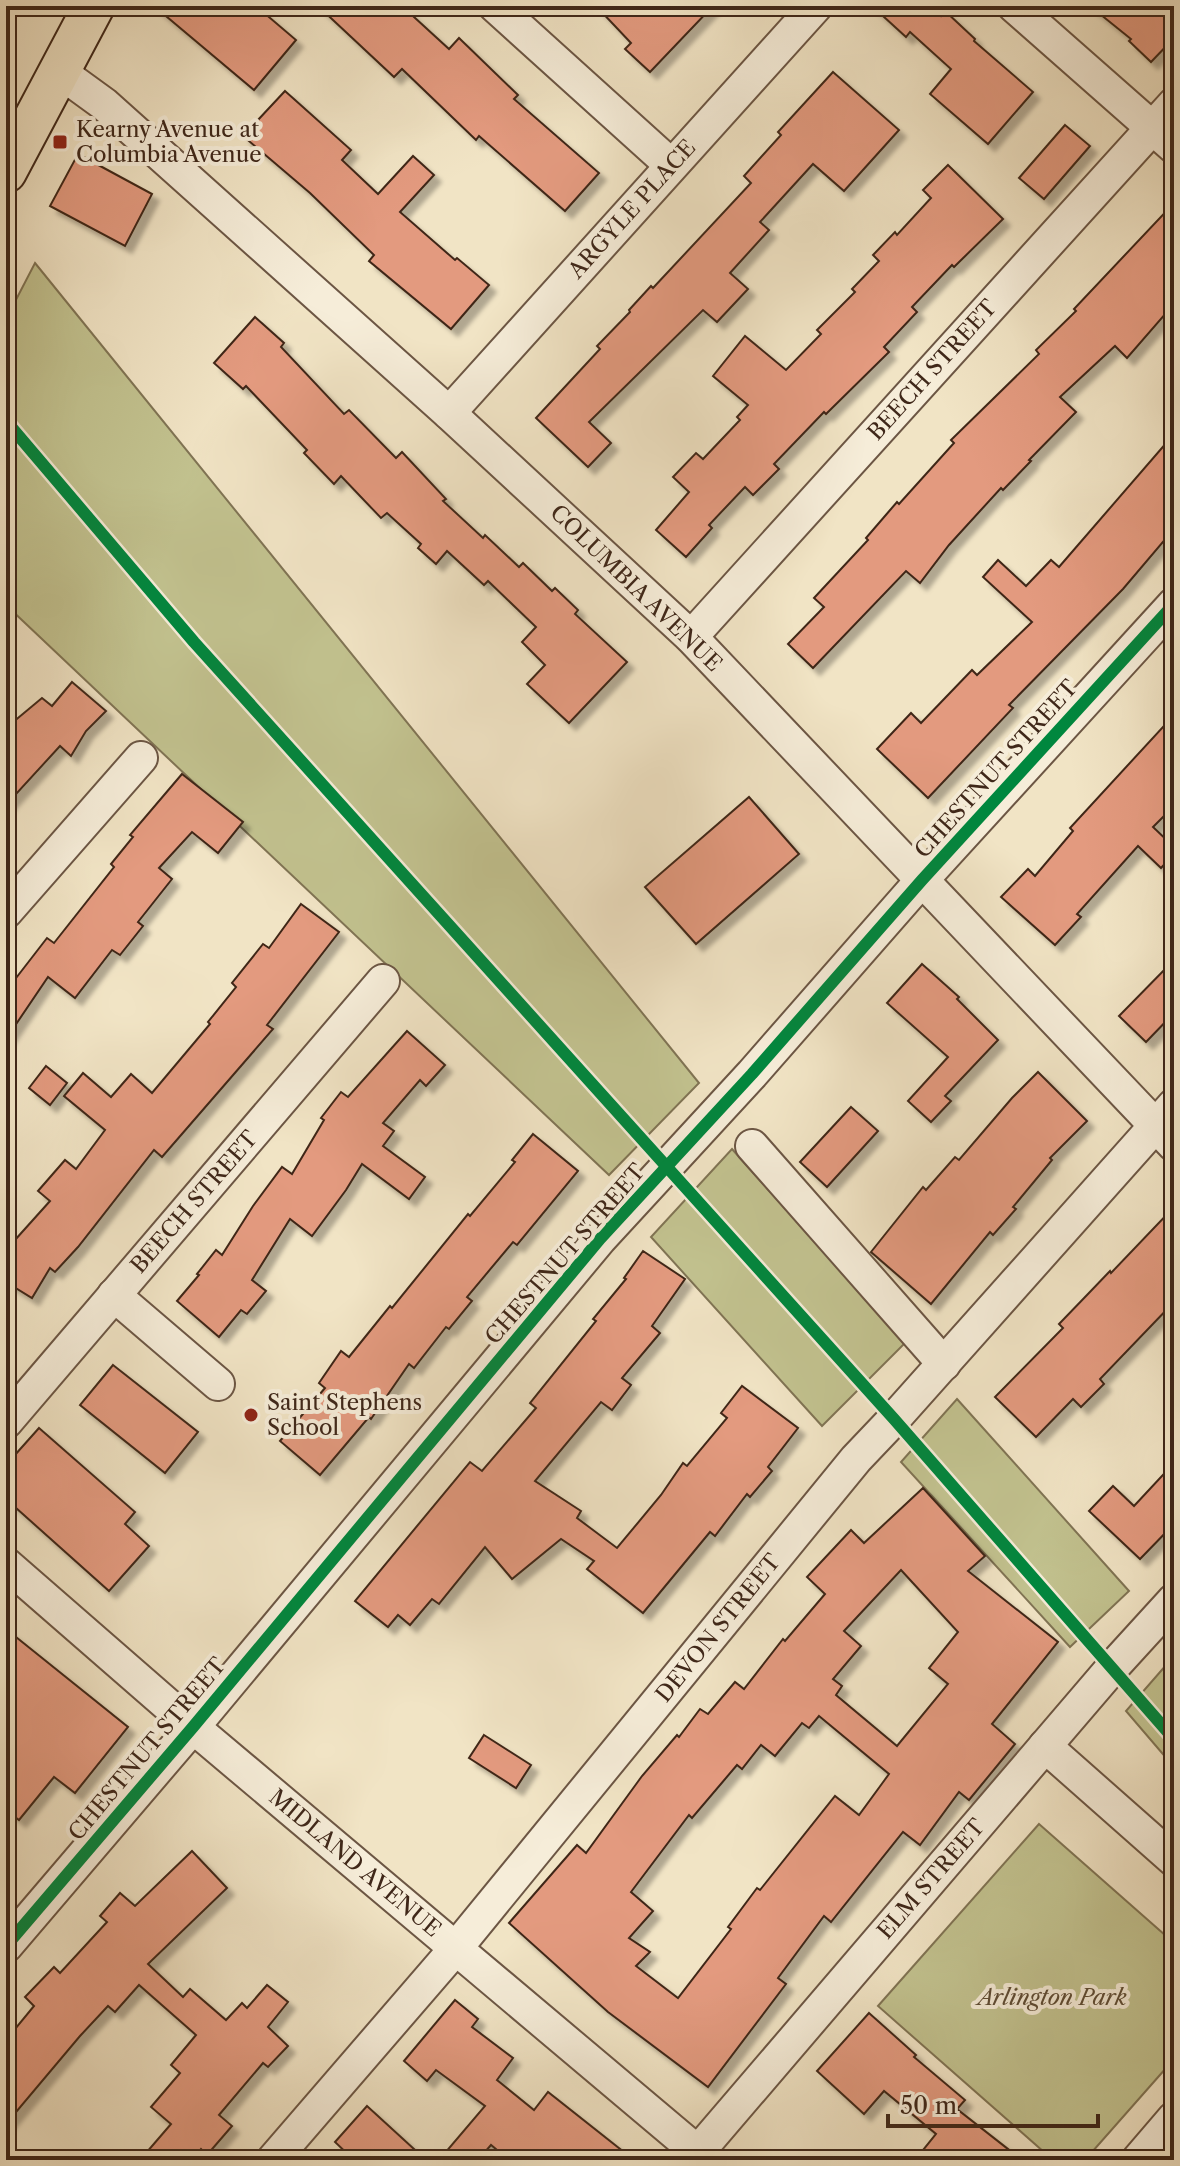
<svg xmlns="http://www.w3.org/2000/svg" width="1180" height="2166" viewBox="0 0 1180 2166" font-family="'Libre Caslon Text',serif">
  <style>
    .green { fill: #c2c28f; stroke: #807454; stroke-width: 2 }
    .building { fill: #e39a7f; stroke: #3f2719; stroke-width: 2; fill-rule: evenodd; filter: url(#shadow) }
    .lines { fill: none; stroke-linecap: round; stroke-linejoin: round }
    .minor-casing { stroke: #6c5644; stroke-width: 36 }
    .major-casing { stroke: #3f2719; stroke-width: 44 }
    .minor { stroke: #f6edd9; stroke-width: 32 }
    .major { stroke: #f1e4c5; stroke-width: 40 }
    .cycleway-casing { stroke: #f6edd9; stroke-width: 17 }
    .cycleway { stroke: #00873e; stroke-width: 12 }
    .poi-dot { fill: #8f2418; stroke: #f6edd9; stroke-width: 3 }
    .labels { text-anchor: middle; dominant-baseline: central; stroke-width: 8; stroke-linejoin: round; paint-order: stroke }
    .poi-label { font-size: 22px; fill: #3f2719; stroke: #f6edd9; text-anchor: start }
    .street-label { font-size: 22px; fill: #3f2719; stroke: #f6edd9 }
    .park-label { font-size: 22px; font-style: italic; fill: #604e36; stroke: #f6edd9 }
  </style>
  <defs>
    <filter id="shadow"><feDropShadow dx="7" dy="7" stdDeviation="2" flood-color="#0004"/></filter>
  </defs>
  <rect width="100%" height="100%" fill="#f1e4c5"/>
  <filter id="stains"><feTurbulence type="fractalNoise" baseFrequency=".0025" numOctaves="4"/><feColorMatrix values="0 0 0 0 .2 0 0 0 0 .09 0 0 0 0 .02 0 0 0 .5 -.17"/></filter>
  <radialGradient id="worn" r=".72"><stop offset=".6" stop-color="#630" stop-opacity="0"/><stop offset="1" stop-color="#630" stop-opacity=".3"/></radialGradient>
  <g class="green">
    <polygon points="35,263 699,1083 609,1175 6,605 6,319"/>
    <polygon points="732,1149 905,1343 822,1426 651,1237"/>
    <polygon points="957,1399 1129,1591 1070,1647 901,1462"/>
    <polygon points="1174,1656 1174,1767 1126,1711"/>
    <polygon points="1039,1824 1174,1943 1174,2059 1085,2160 1053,2160 878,2006"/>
  </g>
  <g class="building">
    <polygon points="154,6 256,6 296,40 254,90"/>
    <polygon points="318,6 402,6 449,49 459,38 518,95 514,99 599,173 565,211 479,136 476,140 402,69 394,77"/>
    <polygon points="596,6 713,6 650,72 625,49 631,43"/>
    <polygon points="872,6 930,6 941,16 945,11 975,39 974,41 1033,92 988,144 930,94 951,69 910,32 906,37"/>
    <polygon points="1090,6 1163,6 1174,17 1174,38 1151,62 1129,41 1131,39"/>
    <polygon points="833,72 899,130 844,191 813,164 760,222 769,230 730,273 748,289 717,322 703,310 589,422 611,443 588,467 536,418 600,349 597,346 630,312 629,310 651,286 653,288 751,183 744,176 781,135 778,132"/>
    <polygon points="285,91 351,150 342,160 378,194 413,156 434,175 400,212 455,260 457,258 489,285 451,329 369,261 374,255 310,193 243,136"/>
    <polygon points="1065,125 1090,146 1044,199 1019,178"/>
    <polygon points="78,154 152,194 125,246 50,206"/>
    <polygon points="948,165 1003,219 954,267 952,265 912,307 917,312 884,347 889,352 826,414 824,412 774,464 779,469 753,495 745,487 709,525 712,528 686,557 656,530 689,492 673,477 696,453 703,459 740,420 737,417 748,405 713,376 745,336 786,370 821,334 817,330 855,292 852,289 879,261 873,255 895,232 897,235 931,198 923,190"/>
    <polygon points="1174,203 1174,304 1127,358 1115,346 1060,397 1076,412 1029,460 1031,461 1003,490 1001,488 949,545 920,583 906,571 813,668 788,644 824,607 814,598 868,540 866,538 897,502 899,504 954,443 951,440 1039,354 1036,350 1076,311 1074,309"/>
    <polygon points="255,317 284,343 281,347 344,414 349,410 396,458 402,452 446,499 443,501 483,538 485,535 519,567 523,563 552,591 555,588 578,610 575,614 627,662 569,723 527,684 545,665 522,642 536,627 488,581 484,585 447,551 436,564 418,548 421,544 387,513 381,518 341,476 334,484 304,453 307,450 246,386 243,389 214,363"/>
    <polygon points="1174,434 1174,529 1123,589 1009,705 1013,708 928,798 877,749 911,713 921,723 972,670 977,675 1032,622 983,577 998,560 1026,586 1051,560 1059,567"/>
    <polygon points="72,682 106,711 86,731 71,756 60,746 6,805 6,728 42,698 52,706"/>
    <polygon points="1174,715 1174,806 1153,827 1174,847 1174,854 1161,868 1138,846 1077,914 1081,917 1055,945 1001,897 1028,869 1035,876 1073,831 1070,828"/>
    <polygon points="182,774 243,822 218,853 192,832 159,868 172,879 138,922 143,926 120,955 112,950 75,998 48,977 6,1039 6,991 47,938 54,943 114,867 111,864 133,837 130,835"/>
    <polygon points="749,797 799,854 696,944 645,887"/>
    <polygon points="301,904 339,932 267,1025 273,1029 162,1157 154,1150 78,1247 55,1272 50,1268 32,1298 6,1282 6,1250 50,1201 38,1191 65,1160 76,1169 105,1130 64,1096 83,1073 111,1097 131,1074 152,1093 210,1024 208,1022 236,987 232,983 263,944 269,948"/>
    <polygon points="1174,960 1174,1013 1146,1042 1119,1016"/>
    <polygon points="922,964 959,997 957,999 998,1040 945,1096 951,1101 931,1122 908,1101 948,1057 887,1003"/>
    <polygon points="407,1031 445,1065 426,1086 420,1080 383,1123 394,1131 383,1146 425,1177 409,1199 362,1164 346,1190 312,1236 290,1219 252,1280 266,1291 247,1314 241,1310 219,1337 177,1301 199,1275 197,1274 216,1250 222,1255 253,1206 282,1167 292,1174 324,1120 321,1118 341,1092 348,1097"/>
    <polygon points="46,1066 67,1083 50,1105 29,1088"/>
    <polygon points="1038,1072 1087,1121 1050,1158 1052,1160 1013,1207 1016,1209 993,1235 990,1232 931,1304 871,1252 923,1187 926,1190 955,1157 959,1160 1012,1098"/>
    <polygon points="851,1107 878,1131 827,1187 800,1162"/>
    <polygon points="533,1134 578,1171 517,1245 513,1242 467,1297 472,1301 449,1329 446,1327 414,1368 409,1364 371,1419 369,1417 320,1475 280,1441 325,1388 319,1383 341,1351 349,1357 390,1306 392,1308 468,1214 470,1216 515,1162 512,1160"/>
    <polygon points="1174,1207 1174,1302 1100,1379 1104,1384 1081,1407 1073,1399 1036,1437 995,1397 1063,1328 1059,1324 1087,1295 1110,1271 1111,1273"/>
    <polygon points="643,1251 685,1279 652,1326 660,1333 622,1378 631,1385 612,1410 601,1402 535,1481 581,1511 577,1518 617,1548 661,1495 683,1463 687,1466 727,1418 721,1413 742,1386 798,1428 768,1467 772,1471 750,1497 747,1494 715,1536 710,1532 643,1613 587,1569 594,1561 561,1539 512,1579 485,1547 439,1604 432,1599 410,1625 398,1615 388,1627 355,1601 470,1462 482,1471 536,1408 530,1403 596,1321 593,1319 626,1279 624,1278"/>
    <polygon points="113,1365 198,1432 165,1473 80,1405"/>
    <polygon points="39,1428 135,1512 125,1524 149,1546 109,1591 6,1499 6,1465"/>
    <polygon points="1174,1463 1174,1524 1140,1559 1089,1511 1113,1486 1134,1506"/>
    <path d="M923,1488L985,1556L968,1571L1058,1642L992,1724L1015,1744L969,1800L959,1792L920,1845L903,1832L831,1922L824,1916L778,1978L786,1984L708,2087L608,2012L509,1923L577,1845L586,1853L642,1776L677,1735L679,1737L700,1709L708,1714L735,1682L744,1689L783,1639L785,1641L825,1594L807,1577L851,1530L864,1543ZM901,1570L958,1632L929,1668L948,1684L897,1746L836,1695L842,1686L833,1679L861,1646L844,1631ZM819,1716L889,1774L859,1815L835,1796L760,1890L757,1888L728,1927L731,1929L678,1998L636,1966L650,1952L629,1938L653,1911L631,1892L689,1815L692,1818L737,1765L742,1769L761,1745L775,1756L802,1723L809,1728Z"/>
    <polygon points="6,1629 128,1727 75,1793 54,1777 19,1820 6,1810"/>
    <polygon points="484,1735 531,1765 516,1788 469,1758"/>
    <polygon points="192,1851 227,1888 148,1964 183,1997 190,1989 226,2020 242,2003 247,2008 267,1985 288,2002 268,2027 288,2046 268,2067 263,2063 219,2115 232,2126 207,2155 201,2149 192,2160 140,2160 171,2124 151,2107 180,2073 171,2065 196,2035 139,1985 115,2012 108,2006 80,2036 6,2124 6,2040 34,2006 25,1997 54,1967 60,1973 107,1922 100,1916 120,1893 135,1906"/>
    <polygon points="455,2000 478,2019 472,2027 513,2058 497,2080 534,2110 548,2092 634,2160 509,2160 491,2145 478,2160 439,2160 485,2106 436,2070 427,2081 404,2061"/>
    <polygon points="869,2013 916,2055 914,2057 965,2100 957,2109 1022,2160 915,2160 936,2134 884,2091 864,2114 817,2071"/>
    <polygon points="367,2106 426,2160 354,2160 335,2142"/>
  </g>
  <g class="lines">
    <defs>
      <g id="minor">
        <polyline points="495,6 671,165"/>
        <polyline points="1014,6 1174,147"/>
        <polyline points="60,72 104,104 449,413 691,637 1174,1145"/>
        <polyline points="449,413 816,6"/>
        <polyline points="691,637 1174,104"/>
        <polyline points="6,912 141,758"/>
        <polyline points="752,1146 944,1364"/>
        <polyline points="114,1295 218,1384"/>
        <polyline points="6,1422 383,981"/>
        <polyline points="6,1564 193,1727 707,2160"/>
        <polyline points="1045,1746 1174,1860"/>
        <polyline points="6,1946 193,1727 600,1239 752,1074 922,880 1174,604"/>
        <polyline points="273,2160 456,1948 856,1459 894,1419 1174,1105"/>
        <polyline points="691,2160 1112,1668 1174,1600"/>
        <polyline points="1138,2160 1174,2118"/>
      </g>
      <polyline id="major" points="6,172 94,6"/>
    </defs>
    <use href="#minor" class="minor-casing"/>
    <use href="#major" class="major-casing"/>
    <use href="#minor" class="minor"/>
    <use href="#major" class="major"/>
    <defs>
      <g id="cycleway">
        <polyline points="6,421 194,642 894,1419 1174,1739"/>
        <polyline points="6,1946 193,1727 600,1239 752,1074 922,880 1174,604"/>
      </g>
    </defs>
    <use href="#cycleway" class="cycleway-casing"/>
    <use href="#cycleway" class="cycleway"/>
  </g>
  <g class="poi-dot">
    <rect x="52" y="134" width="16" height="16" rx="4"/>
    <circle cx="251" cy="1415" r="8"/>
  </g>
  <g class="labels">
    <g class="poi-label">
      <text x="76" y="129">Kearny Avenue at<tspan x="76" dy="25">Columbia Avenue</tspan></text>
      <text x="267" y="1402">Saint Stephens<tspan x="267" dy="25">School</tspan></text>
    </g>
    <g class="street-label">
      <text transform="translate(632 209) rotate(-48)">ARGYLE PLACE</text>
      <text transform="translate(932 370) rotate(-48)">BEECH STREET</text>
      <text transform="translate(636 588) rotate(44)">COLUMBIA AVENUE</text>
      <text transform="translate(996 769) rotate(-48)">CHESTNUT STREET</text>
      <text transform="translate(194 1202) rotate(-49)">BEECH STREET</text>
      <text transform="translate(565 1254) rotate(-49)">CHESTNUT STREET</text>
      <text transform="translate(718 1628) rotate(-51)">DEVON STREET</text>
      <text transform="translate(147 1749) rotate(-50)">CHESTNUT STREET</text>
      <text transform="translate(355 1863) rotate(40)">MIDLAND AVENUE</text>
      <text transform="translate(931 1879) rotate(-49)">ELM STREET</text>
    </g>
    <g class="park-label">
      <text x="1052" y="1997">Arlington Park</text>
    </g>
  </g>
  <rect width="1180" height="2166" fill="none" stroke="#f1e4c5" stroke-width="32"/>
  <rect x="8" y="8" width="1164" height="2150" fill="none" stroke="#3f2719" stroke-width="4"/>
  <rect x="16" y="16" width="1148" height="2134" fill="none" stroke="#3f2719" stroke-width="2"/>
  <path d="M888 2114v12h210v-12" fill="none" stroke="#3f2719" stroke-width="4"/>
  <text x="900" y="2114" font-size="24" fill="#3f2719" stroke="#f6edd9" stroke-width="6" paint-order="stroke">50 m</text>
  <rect width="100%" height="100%" filter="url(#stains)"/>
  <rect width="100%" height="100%" fill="url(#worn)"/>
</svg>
